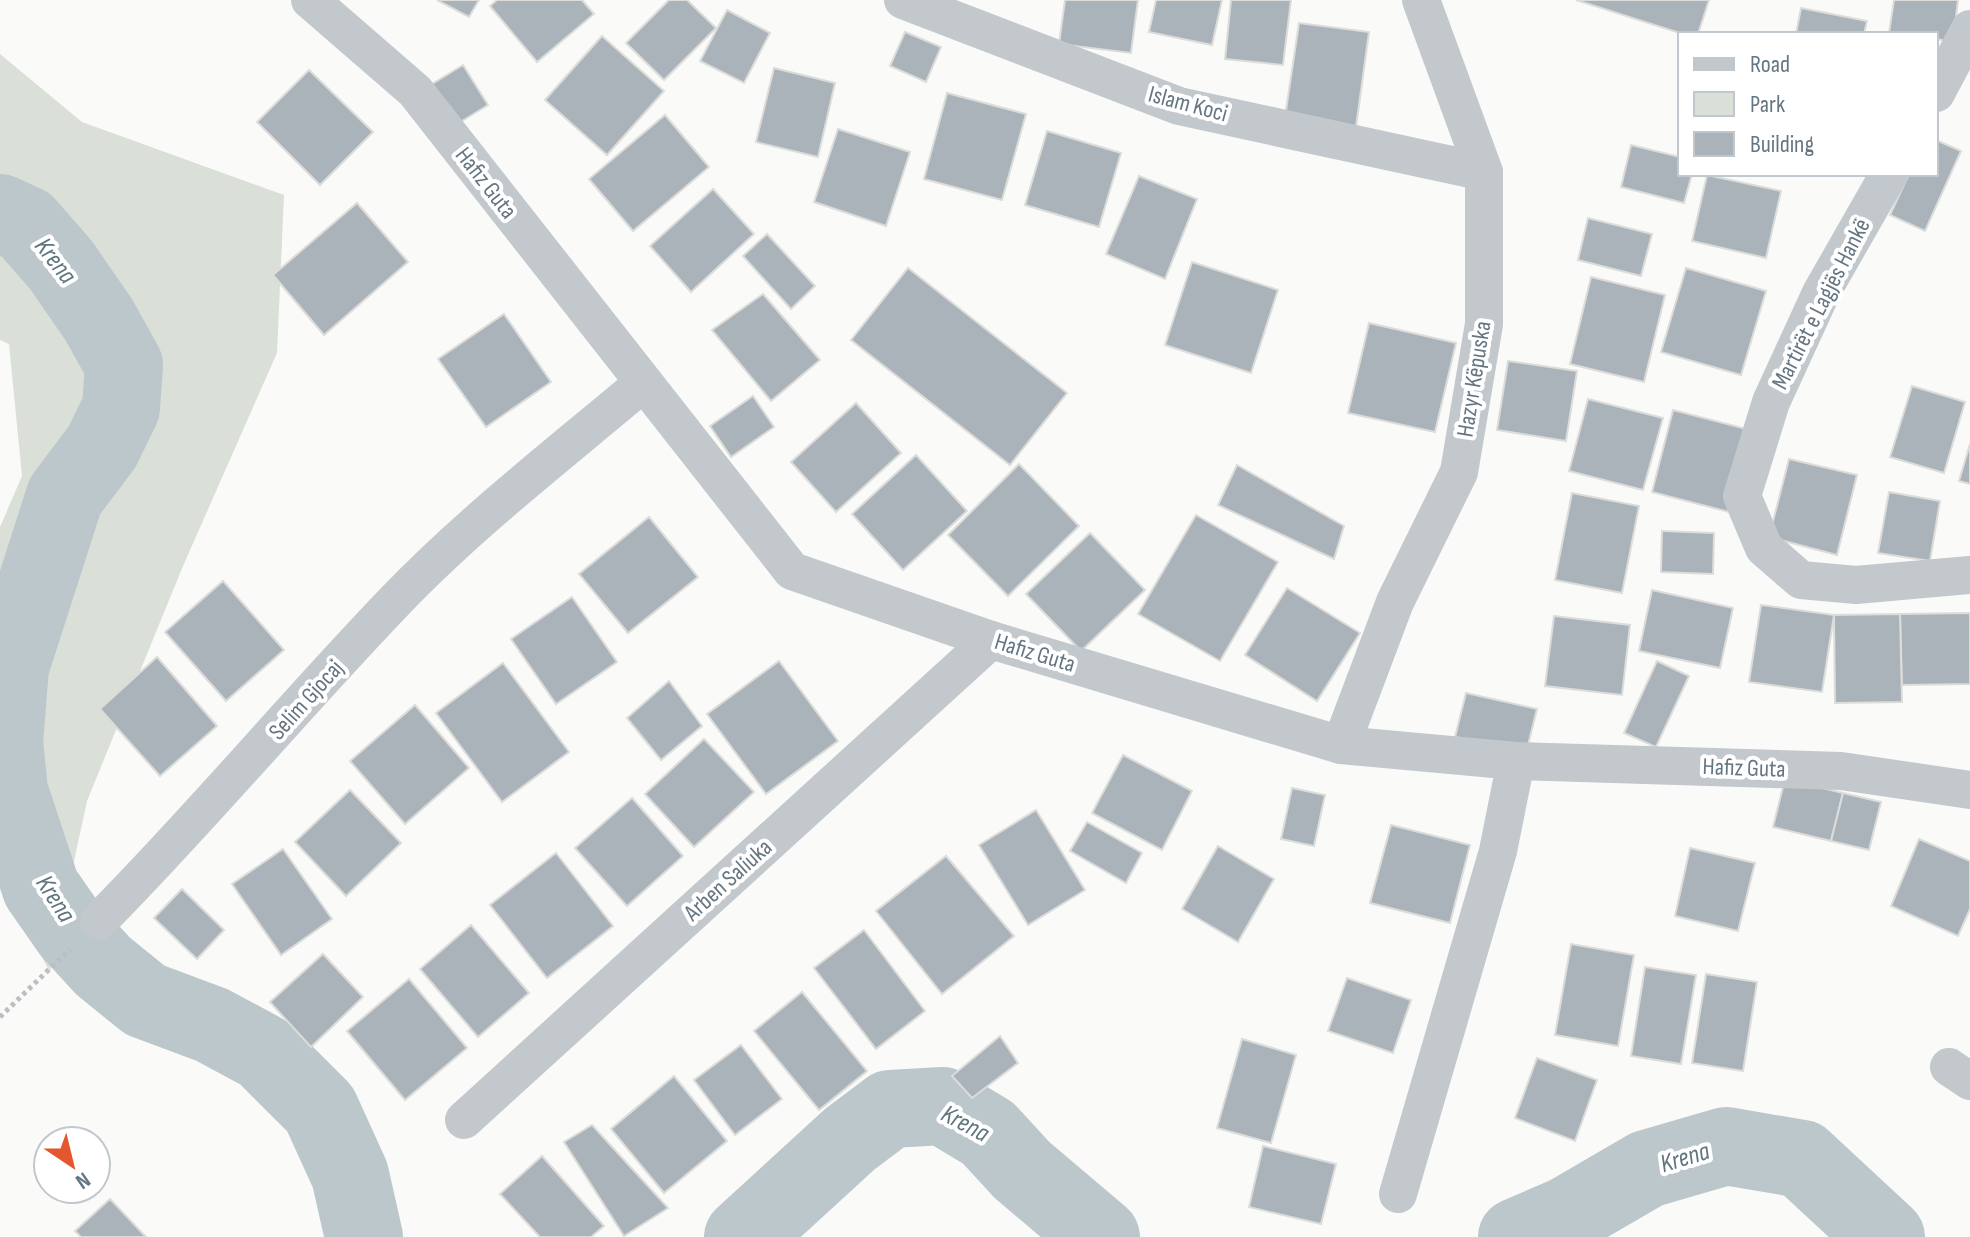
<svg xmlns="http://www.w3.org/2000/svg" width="1970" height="1237" viewBox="0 0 1970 1237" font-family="'Sofia Sans Condensed',sans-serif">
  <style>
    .green { fill: #dadfd7 }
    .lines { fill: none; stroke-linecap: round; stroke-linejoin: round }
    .river { stroke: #bbc7cb; stroke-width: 78 }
    .building { fill: #aab3b9; stroke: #dcdcda; stroke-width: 2 }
    .path { stroke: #bbbfc2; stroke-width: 5; stroke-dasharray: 4 4; stroke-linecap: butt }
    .street { stroke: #c3c8cc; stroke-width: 38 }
    .labels { text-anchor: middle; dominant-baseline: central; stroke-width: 8; stroke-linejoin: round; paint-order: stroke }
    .street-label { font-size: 24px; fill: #657683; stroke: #fff }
    .water-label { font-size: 26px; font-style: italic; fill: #60757c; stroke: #fff }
  </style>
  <rect width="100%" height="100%" fill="#fafaf8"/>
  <polygon class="green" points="0,54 82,122 284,195 277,353 183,566 87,801 50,972 0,882 0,527 22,476 9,344 0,340"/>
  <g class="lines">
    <g class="river">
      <polyline points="0,213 26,225 61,265 99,320 124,365 121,408 102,447 65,496 10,667 4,742 9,791 41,888 71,931 103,966 145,1000 212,1025 264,1053 320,1109 350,1175 364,1237"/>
      <polyline points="743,1237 850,1139 890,1109 943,1106 988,1133 1022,1170 1101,1237"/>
      <polyline points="1517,1237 1568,1215 1647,1169 1726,1146 1802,1159 1886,1237"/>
    </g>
  </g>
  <g class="building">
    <polygon points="437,0 479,0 469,17"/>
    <polygon points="497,0 582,0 594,14 537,62 490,6"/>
    <polygon points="669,0 687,0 716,28 664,80 626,43"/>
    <polygon points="1065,0 1138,0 1131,53 1059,44"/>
    <polygon points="1156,0 1222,0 1212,45 1149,32"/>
    <polygon points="1231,0 1291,0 1283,65 1225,59"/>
    <polygon points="1576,0 1709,0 1698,34 1683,34"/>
    <polygon points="1894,0 1958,0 1953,42 1936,39 1936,34 1889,33"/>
    <polygon points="1801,8 1867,21 1864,34 1796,34"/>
    <polygon points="727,10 770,33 744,83 700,61"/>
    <polygon points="1299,23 1369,32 1356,127 1285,117"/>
    <polygon points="905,32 941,47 926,82 890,66"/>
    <polygon points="602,36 664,91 607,155 545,100"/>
    <polygon points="463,65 488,105 457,124 432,84"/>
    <polygon points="774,68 835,83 818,157 756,142"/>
    <polygon points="309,70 373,132 320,185 257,122"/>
    <polygon points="947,93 1026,114 1002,200 924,179"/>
    <polygon points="665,115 709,167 633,231 589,179"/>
    <polygon points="838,129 910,152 886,226 814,202"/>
    <polygon points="1047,131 1121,153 1099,227 1025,205"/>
    <polygon points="1936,140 1961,151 1925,231 1890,215 1909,174 1936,174"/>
    <polygon points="1631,145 1680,157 1680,174 1692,174 1684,203 1621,187"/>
    <polygon points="1707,175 1781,191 1766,258 1692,241"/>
    <polygon points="1139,176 1197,199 1165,279 1106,254"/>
    <polygon points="713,189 754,234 691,292 650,246"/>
    <polygon points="357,203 408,262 324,335 273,275"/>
    <polygon points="1588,218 1652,234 1641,276 1578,260"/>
    <polygon points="767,234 815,286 791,309 743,256"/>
    <polygon points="1192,262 1278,290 1251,373 1165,345"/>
    <polygon points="908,268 1067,393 1010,465 851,340"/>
    <polygon points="1686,268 1766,291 1741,375 1661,352"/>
    <polygon points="1591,277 1665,295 1644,382 1570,364"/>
    <polygon points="763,294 820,360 771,401 712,330"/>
    <polygon points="504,314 551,382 486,427 438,359"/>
    <polygon points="1369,323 1456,343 1435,432 1348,413"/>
    <polygon points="1508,361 1577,371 1566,441 1497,430"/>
    <polygon points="1912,386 1965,402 1944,473 1890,457"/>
    <polygon points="753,396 774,427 731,457 710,426"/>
    <polygon points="1588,399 1663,418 1643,490 1569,471"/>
    <polygon points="856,403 901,453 836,512 791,462"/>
    <polygon points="1673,410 1758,432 1737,514 1652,492"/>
    <polygon points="1970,444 1970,484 1959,481"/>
    <polygon points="916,455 967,511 903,570 852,514"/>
    <polygon points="1789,459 1857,475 1837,555 1769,537"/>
    <polygon points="1019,464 1079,526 1008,596 948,535"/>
    <polygon points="1237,465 1344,526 1334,559 1218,505"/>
    <polygon points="1889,492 1940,501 1930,561 1878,553"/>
    <polygon points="1572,493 1639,506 1622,593 1555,580"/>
    <polygon points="1196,515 1278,562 1220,661 1138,614"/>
    <polygon points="649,517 698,577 628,633 579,574"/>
    <polygon points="1662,531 1714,533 1713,574 1661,572"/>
    <polygon points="1090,533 1145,590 1081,651 1026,594"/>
    <polygon points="223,581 284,650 226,701 165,632"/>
    <polygon points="1287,588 1360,633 1317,701 1245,655"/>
    <polygon points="1652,590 1733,608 1720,668 1639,651"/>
    <polygon points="572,597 617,662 556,704 511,639"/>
    <polygon points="1761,605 1834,615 1822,692 1749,682"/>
    <polygon points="1970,613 1970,684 1902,685 1900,614"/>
    <polygon points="1900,614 1902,702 1835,703 1834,615"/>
    <polygon points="1554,616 1630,625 1622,695 1545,686"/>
    <polygon points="157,657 217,726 160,776 100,709"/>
    <polygon points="779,661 838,741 766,794 707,714"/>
    <polygon points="1657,661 1689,676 1656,747 1624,733"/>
    <polygon points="503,663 569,752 502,802 436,713"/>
    <polygon points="669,681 702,726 661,760 627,718"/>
    <polygon points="1466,693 1537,709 1526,753 1455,737"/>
    <polygon points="415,705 469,768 405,824 350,761"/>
    <polygon points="704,739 754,792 694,847 645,794"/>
    <polygon points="1123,755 1192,791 1162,850 1092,813"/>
    <polygon points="1785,779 1843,793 1831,841 1773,827"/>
    <polygon points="1292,788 1325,795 1314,846 1281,839"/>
    <polygon points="350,790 401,843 346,896 295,842"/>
    <polygon points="1843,793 1881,802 1869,850 1831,841"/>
    <polygon points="632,798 683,856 627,906 575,848"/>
    <polygon points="1036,810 1085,890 1028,925 979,845"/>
    <polygon points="1087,822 1142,853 1126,883 1070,851"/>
    <polygon points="1391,825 1470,845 1450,923 1370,903"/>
    <polygon points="1919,839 1970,861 1970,909 1958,936 1891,906"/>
    <polygon points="1218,846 1274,879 1238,942 1182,909"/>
    <polygon points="1690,848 1755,863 1738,931 1675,916"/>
    <polygon points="283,849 332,919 281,955 232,884"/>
    <polygon points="556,853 613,926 547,978 490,905"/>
    <polygon points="946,856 1014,936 942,994 876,911"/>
    <polygon points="182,889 224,930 197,959 154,918"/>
    <polygon points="471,925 529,993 478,1037 420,969"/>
    <polygon points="864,930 925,1011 876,1049 814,968"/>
    <polygon points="1571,944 1634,955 1618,1046 1555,1035"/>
    <polygon points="323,954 363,997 311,1047 270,1002"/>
    <polygon points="1645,967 1696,975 1681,1064 1631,1056"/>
    <polygon points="1706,974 1757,982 1743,1071 1692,1063"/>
    <polygon points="1347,978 1411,1000 1393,1053 1328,1031"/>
    <polygon points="409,979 467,1048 405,1100 347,1031"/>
    <polygon points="802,992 867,1071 819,1110 754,1031"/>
    <polygon points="1000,1036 1018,1063 972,1098 952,1076"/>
    <polygon points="1242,1039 1296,1055 1271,1143 1217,1128"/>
    <polygon points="741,1045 782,1099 735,1135 694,1080"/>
    <polygon points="1537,1058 1597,1080 1575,1141 1515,1118"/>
    <polygon points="674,1076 727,1141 664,1193 611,1129"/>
    <polygon points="592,1125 668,1208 624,1236 564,1142"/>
    <polygon points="1263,1146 1336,1164 1321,1224 1249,1207"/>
    <polygon points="542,1156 604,1226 591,1237 540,1237 500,1194"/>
    <polygon points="110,1199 146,1237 81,1237 75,1231"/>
  </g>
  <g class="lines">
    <polyline class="path" points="0,1017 70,949"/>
    <g class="street">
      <polyline points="310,0 415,91 792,571 991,640 1341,745 1516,761 1841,771 1970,790"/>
      <polyline points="903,0 1179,106 1484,172"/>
      <polyline points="1936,93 1970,29"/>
      <polyline points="1889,174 1821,293 1771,402 1742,496 1764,548 1801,580 1856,585 1970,575"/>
      <polyline points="1341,745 1395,602 1459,472 1484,324 1484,172 1421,0"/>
      <path d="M99,921C202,817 295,705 396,600C471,522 559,454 642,384"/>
      <polyline points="1949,1067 1970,1081"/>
      <polyline points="464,1120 991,640"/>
      <polyline points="1398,1194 1498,851 1516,761"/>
    </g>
  </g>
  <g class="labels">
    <g class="street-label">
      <text transform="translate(1188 104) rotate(15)">Islam Koci</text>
      <text transform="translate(486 183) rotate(52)">Hafiz Guta</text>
      <text transform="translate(1821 304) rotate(-63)">Martirët e Lagjës Hankë</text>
      <text transform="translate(1474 379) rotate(-81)">Hazyr Këpuska</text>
      <text transform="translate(1035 653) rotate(17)">Hafiz Guta</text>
      <text transform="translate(306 700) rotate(-48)">Selim Gjocaj</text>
      <text transform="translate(1744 768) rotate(2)">Hafiz Guta</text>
      <text transform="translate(728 880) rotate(-42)">Arben Saliuka</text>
    </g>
    <g class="water-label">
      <text transform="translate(55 261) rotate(52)">Krena</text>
      <text transform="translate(55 899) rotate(57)">Krena</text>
      <text transform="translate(965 1124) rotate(28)">Krena</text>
      <text transform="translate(1685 1158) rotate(-17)">Krena</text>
    </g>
  </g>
  <rect x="1678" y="32" width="260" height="144" fill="#ffffff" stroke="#c1c8cd" stroke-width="2"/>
  <rect x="1694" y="58" width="40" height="12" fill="#c3c8cc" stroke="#c1c8cd" stroke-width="2"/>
  <text x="1750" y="72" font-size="24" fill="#657683">Road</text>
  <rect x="1694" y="92" width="40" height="24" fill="#dadfd7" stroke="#c1c8cd" stroke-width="2"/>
  <text x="1750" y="112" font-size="24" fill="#657683">Park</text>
  <rect x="1694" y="132" width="40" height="24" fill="#aab3b9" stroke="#c1c8cd" stroke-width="2"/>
  <text x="1750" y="152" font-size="24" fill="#657683">Building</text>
  <g transform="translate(72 1165) rotate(145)"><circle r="38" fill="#ffffff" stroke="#c1c8cd" stroke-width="2"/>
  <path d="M0-6L14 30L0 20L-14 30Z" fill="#e4572e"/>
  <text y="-12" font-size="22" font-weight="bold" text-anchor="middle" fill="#657683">N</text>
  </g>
</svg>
